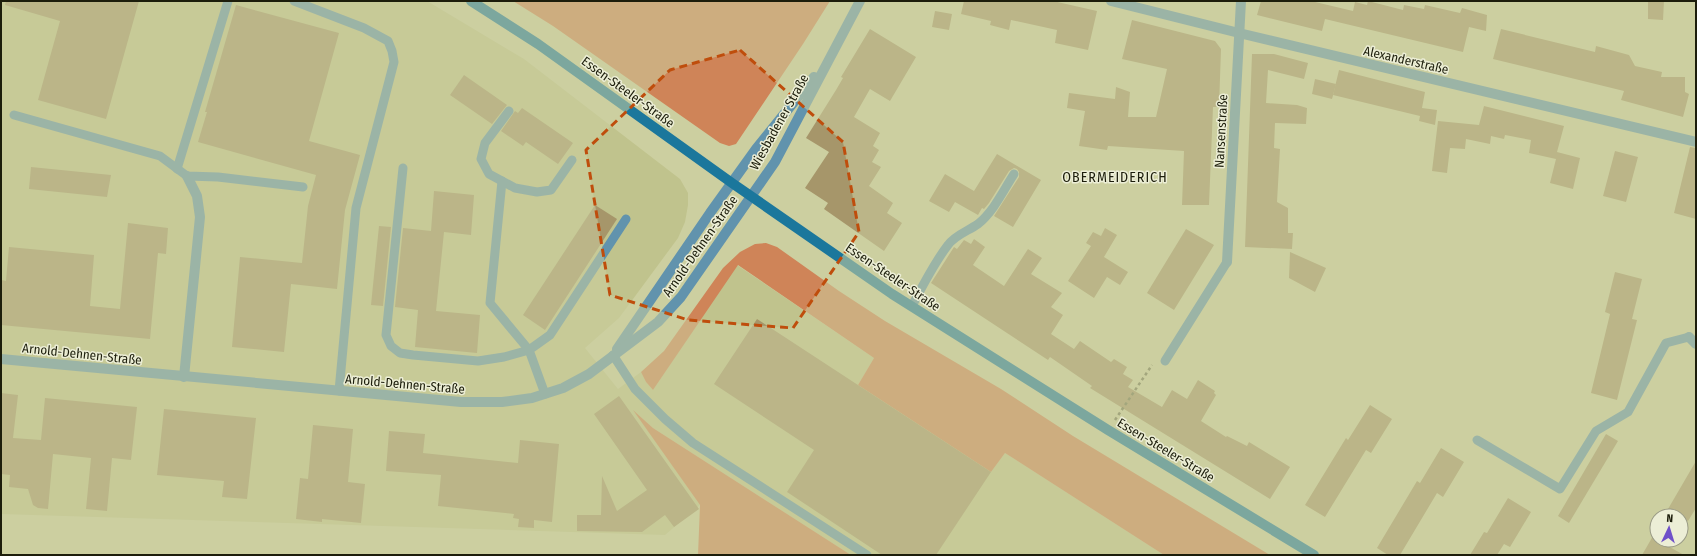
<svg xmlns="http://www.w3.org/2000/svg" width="1697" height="556" viewBox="0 0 1697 556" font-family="'Fira Sans Condensed',sans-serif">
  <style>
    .built { fill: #c0c38d }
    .green { fill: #cf8458 }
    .building { fill: #a6966a }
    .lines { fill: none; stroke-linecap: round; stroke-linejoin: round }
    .path { stroke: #727453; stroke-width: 2.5; stroke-dasharray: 3 3; stroke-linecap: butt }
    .lane { stroke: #6193ad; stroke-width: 9 }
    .street { stroke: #6193ad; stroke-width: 10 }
    .secondary { stroke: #1b779c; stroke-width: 10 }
    .marked { fill: none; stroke: #bf4d0c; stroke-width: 3; stroke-dasharray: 8 5; stroke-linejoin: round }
    .labels { text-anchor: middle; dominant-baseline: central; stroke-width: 3; stroke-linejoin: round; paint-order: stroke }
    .street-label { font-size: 13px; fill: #1c1d0b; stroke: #eceed6 }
    .neighbourhood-label { font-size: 14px; letter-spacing: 1px; fill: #1c1d0b; stroke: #eceed6 }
  </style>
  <rect width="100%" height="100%" fill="#cccfa0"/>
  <polygon class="built" points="1,1 427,1 524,59 680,179 688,193 688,205 685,222 678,238 619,318 585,348 618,389 641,372 646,382 653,390 737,265 874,358 858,385 991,472 1005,453 1164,555 851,555 653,428 635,412 700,505 665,535 1,514"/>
  <g class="green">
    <polygon points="513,1 830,1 803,44 736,144 729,146 720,143 553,26"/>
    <polygon points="766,243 777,247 839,291 885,321 1001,389 1073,436 1270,555 1164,555 1005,453 991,472 858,385 874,358 738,265 653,390 646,382 641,372 664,351 723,268 740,252 755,244"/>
    <polygon points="633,410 653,428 851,555 698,555 700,505"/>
  </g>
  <g class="building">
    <polygon points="6,1 139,1 106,119 38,100 60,21 5,5"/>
    <polygon points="964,1 1053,1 1097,11 1088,50 1055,43 1057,30 1011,20 1009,30 990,25 991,21 961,14"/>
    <polygon points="1261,1 1311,1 1353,11 1355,2 1367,5 1368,1 1403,10 1404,5 1424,9 1425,5 1460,13 1462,8 1487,15 1486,31 1469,27 1463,52 1325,19 1322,31 1257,15"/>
    <polygon points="1648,1 1664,1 1663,20 1648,19"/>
    <polygon points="236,5 339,33 309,141 360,155 345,210 337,289 291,284 284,352 232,347 240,257 302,263 308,206 316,175 198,142 207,112 205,112"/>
    <polygon points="935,11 952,14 949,30 932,27"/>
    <polygon points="1132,20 1215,41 1221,49 1219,107 1213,107 1209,205 1182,205 1184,151 1108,146 1107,150 1079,146 1085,111 1067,108 1069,93 1115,99 1116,87 1130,92 1128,117 1156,117 1167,69 1122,59"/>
    <polygon points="870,29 916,57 890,101 870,89 854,117 880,133 873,146 879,150 872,162 881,167 869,186 893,203 887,213 902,223 884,251 824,209 828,203 805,188 829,152 806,138 836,90 843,78 841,77"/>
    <polygon points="1501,29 1595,52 1596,46 1629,55 1635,66 1662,72 1661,77 1685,77 1685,92 1689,94 1683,117 1621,100 1624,91 1493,59"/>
    <polygon points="1252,54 1274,54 1308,63 1304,79 1268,70 1266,103 1297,105 1307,108 1306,124 1275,123 1274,148 1280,149 1277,202 1288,208 1288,233 1293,233 1292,249 1245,247"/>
    <polygon points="1339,70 1425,92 1422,108 1437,110 1435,125 1419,121 1420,116 1333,95"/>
    <polygon points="464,75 507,105 492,124 450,95"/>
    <polygon points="1315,79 1336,84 1332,99 1312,94"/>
    <polygon points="1484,106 1564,126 1557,152 1580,158 1573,189 1550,183 1556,159 1529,153 1531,140 1505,135 1504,139 1491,136 1490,144 1466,139 1465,149 1450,148 1447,173 1432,171 1438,121 1479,125"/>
    <polygon points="522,108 573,143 558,164 526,142 523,146 501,131 515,111 518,113"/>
    <polygon points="1690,147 1696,148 1696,219 1674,213"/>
    <polygon points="1615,151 1638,157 1626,202 1603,196"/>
    <polygon points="997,154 1041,180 1013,227 994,216 1019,177 1019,172 1017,169 1014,168 1009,171 989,203 984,209 982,208 978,215 955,202 949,212 929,201 945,174 974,191"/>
    <polygon points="31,167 111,175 107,197 29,189"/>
    <polygon points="434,191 474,195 471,235 444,232 436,311 480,315 477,353 415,347 418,310 395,307 403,228 431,231"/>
    <polygon points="595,205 617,219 545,330 523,315"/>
    <polygon points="128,223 168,228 166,254 158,253 150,339 1,325 1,280 6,281 9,247 94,255 90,306 120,309"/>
    <polygon points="379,226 391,227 383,306 371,305"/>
    <polygon points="1105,228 1117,235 1104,257 1128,272 1120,285 1107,277 1094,298 1068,281 1091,246 1086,243 1093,232 1101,236"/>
    <polygon points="1186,229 1214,245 1174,310 1147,293"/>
    <polygon points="974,239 985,247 973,265 1004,286 1028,249 1042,258 1031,274 1062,293 1051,307 1063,315 1051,334 1074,349 1080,341 1111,362 1114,359 1127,367 1123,374 1133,380 1128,387 1162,407 1172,390 1187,399 1198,380 1215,391 1214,393 1216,395 1201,421 1226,437 1227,436 1247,446 1249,442 1290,467 1270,499 1090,388 1092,386 1050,357 1048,360 931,283 954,247 957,249 964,240 971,244"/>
    <polygon points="1290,252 1326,268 1315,292 1289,278"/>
    <polygon points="1615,272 1642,279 1632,319 1637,320 1617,400 1591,393 1610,314 1605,312"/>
    <polygon points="757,319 991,472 936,555 882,555 787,492 814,450 714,384"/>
    <polygon points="1,393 18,395 13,438 41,440 45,398 137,407 131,460 112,458 107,511 86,509 91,458 53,454 48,509 38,508 33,505 28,489 9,487 10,475 1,474"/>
    <polygon points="619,396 699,509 674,527 665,515 642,532 577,531 577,515 601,515 602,476 617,511 647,490 594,414"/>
    <polygon points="1370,405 1392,419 1371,453 1366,450 1325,517 1305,505 1346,438 1348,440"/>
    <polygon points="164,409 256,418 247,499 222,497 224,481 157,475"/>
    <polygon points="313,425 353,429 348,482 365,484 361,523 322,519 322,522 296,519 300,478 308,479"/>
    <polygon points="389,431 425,434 423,453 518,463 520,440 559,444 552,522 534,520 534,528 518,527 519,519 513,518 514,514 438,506 441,475 386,471"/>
    <polygon points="1606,434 1618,441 1569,523 1558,516"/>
    <polygon points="1441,448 1464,462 1443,497 1437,493 1400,555 1388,555 1377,548 1417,481 1420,483"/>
    <polygon points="1696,461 1696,508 1688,521 1668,509"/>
    <polygon points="1508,498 1531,512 1510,547 1504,544 1497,555 1470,555 1484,532 1487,533"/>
    <polygon points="1653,536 1657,540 1684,555 1642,555"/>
  </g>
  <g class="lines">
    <polyline class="path" points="1115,420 1152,365"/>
    <g class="lane">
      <polyline points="294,1 364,28 388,41 392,51 394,62 356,208 339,391"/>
      <polyline points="509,111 485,143 481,159 489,174 515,188 537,192 551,190 572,160"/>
      <polyline points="14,115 160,156 187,176 218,177 303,187"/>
      <polyline points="403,168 386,335 391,346 400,353 413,355 478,361 504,357 529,350 490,303 502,181"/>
      <polyline points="177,169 228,1"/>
      <path d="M912,306C923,285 934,263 948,245C955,235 968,231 978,224C994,211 1003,191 1014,174"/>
      <polyline points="613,355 635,389 665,419 693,443 867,555"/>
      <polyline points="1165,361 1227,262"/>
      <polyline points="545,394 529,350 550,335 626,219"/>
      <polyline points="1477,440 1560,489 1596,431 1628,412 1666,343 1689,337"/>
    </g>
    <g class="street">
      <polyline points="1111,1 1239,33 1696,142"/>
      <polyline points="1227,262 1241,1"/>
      <polyline points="1689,337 1696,344"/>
      <polyline points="617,349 710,213 756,149 814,77"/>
      <polyline points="1,359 461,402 502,402 532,398 563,388 589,374 658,322 681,297 775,162 860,1"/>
      <polyline points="184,377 200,217 197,196 187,176"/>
    </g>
    <polyline class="secondary" points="471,1 538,44 732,183 892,294 1108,430 1314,555"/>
  </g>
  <path d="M0 0H1697V556H0ZM740,50L843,142L859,232L793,328L688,320L610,295L586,150L670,70Z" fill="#cccfa0" fill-opacity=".55" fill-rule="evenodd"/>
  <path class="marked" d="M740,50L843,142L859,232L793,328L688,320L610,295L586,150L670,70Z"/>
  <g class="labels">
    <g class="street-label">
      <text transform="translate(1406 60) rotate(13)">Alexanderstraße</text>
      <text transform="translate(628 92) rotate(36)">Essen-Steeler-Straße</text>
      <text transform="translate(779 122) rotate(-61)">Wiesbadener Straße</text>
      <text transform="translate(1221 131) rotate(-87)">Nansenstraße</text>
      <text transform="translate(700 246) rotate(-55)">Arnold-Dehnen-Straße</text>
      <text transform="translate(893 277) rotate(34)">Essen-Steeler-Straße</text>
      <text transform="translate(82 354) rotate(6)">Arnold-Dehnen-Straße</text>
      <text transform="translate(405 384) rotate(5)">Arnold-Dehnen-Straße</text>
      <text transform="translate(1166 450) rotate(31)">Essen-Steeler-Straße</text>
    </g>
    <g class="neighbourhood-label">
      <text x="1115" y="177">OBERMEIDERICH</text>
    </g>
  </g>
  <rect width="1697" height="556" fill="none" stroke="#1c1d0b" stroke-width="4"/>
  <g transform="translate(1669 528) rotate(4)"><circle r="19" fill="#eceed6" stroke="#999a85"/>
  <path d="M0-3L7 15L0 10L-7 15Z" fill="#6f50c9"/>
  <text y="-6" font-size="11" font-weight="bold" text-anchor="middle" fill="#1c1d0b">N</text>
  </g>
</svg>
